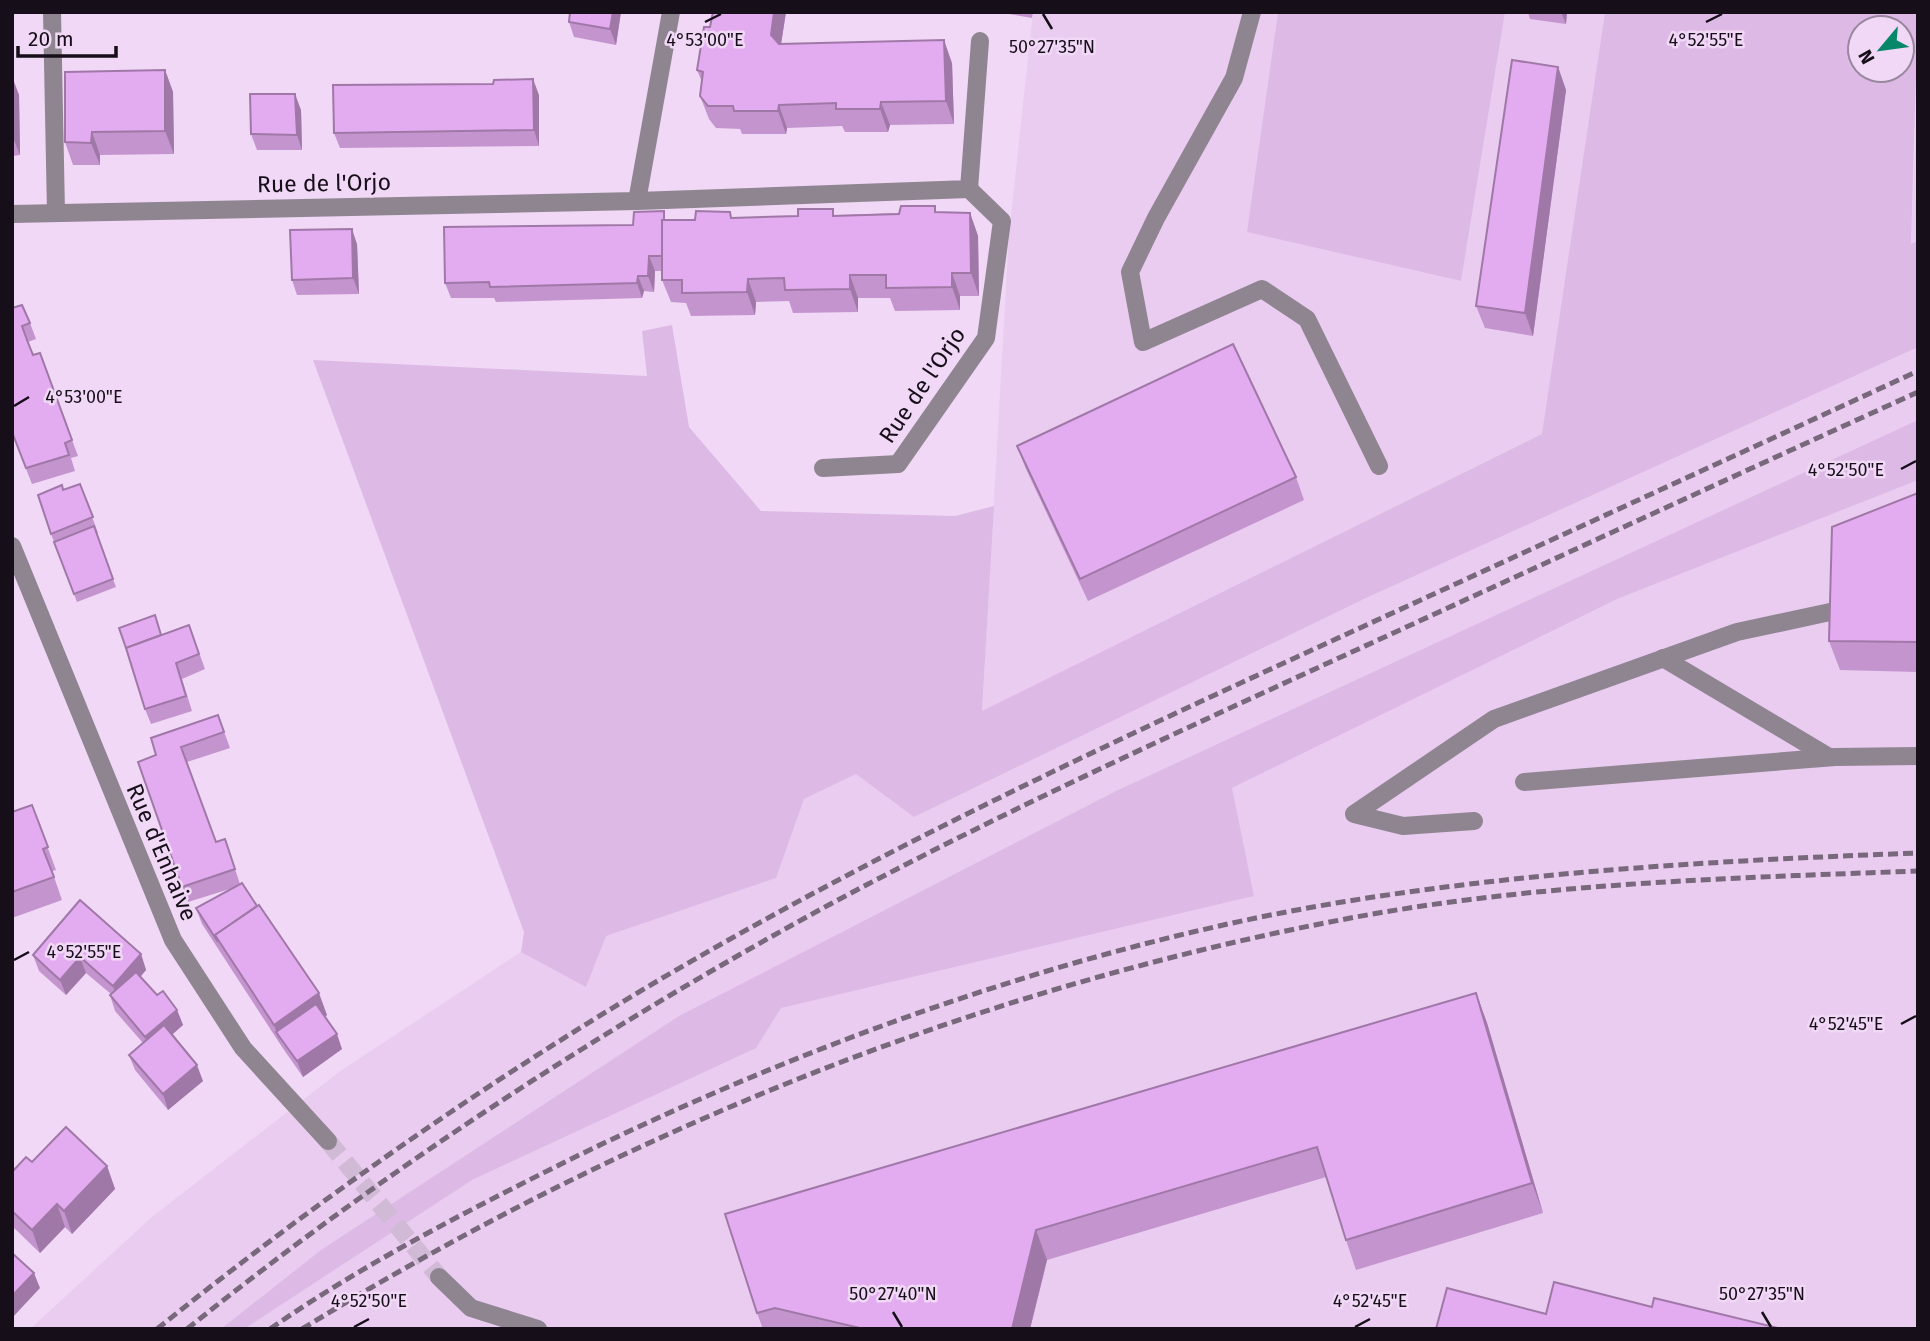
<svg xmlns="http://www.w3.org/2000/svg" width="1930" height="1341" viewBox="0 0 1930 1341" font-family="'Fira Sans',sans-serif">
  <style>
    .built { fill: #e9ccf0; fill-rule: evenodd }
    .green { fill: #ddbae5; fill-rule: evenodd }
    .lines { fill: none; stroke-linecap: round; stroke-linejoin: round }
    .minor-tunnel { stroke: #d0bad5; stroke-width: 18; stroke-dasharray: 18 9; stroke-linecap: butt }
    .service { stroke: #8f8591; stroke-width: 18 }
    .minor { stroke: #8f8591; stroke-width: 18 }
    .rail { stroke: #78687b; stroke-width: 5; stroke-dasharray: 10 5; stroke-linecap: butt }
    .wall { fill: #c494ce }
    .shaded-wall { fill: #a078a8 }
    .building { fill: #e4acf0; stroke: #a078a8; stroke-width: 2 }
    .ticks { fill: none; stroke: #160e18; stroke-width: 2.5 }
    .labels { text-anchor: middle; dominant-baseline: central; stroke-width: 5; stroke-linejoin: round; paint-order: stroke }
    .street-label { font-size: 23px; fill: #160e18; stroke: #f1d8f6 }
    .ticks-label { font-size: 18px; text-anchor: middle; fill: #160e18; stroke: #f1d8f6; stroke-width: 5; stroke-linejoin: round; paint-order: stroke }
  </style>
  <rect width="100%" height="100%" fill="#f1d8f6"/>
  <path class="built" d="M1033,12H1278L1248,232L1460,281L1505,12H1605L1543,433L1911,245L1918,71V1329H30L152,1217L339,1072L521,952L691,855L982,711L1009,235ZM1231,788L1254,896L785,1006Z"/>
  <g class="green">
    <polygon points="1278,12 1505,12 1461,281 1247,232"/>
    <path d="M1605,12H1918L1911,244L1918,241V347L1366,598L914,817L856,774L804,799L776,878L606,936L586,987L521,952L524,932L313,360L647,376L642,331L672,325L689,427L761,511L955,516L994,506L982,711L1542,434ZM1860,28H1902V70H1860Z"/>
    <polygon points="1918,420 1918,480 1617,599 1232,788 1254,896 781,1008 756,1048 472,1180 244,1329 221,1329 321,1250 679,1016 1116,791"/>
  </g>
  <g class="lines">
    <polyline class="minor-tunnel" points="328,1141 439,1277"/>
    <g class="service">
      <polyline points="1252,12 1234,78 1156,218 1130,272 1143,342 1262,289 1307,319 1379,466"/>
      <polyline points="1663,658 1829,757"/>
      <polyline points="1524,782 1835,757 1918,756"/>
      <polyline points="1474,821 1403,826 1354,814 1494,719 1737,632 1830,612"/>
    </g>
    <g class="minor">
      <polyline points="52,12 56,213"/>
      <polyline points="637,201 969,189 980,41"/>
      <polyline points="12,214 637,201 671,12"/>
      <polyline points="823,468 898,464 986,338 1002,221 969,189"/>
      <polyline points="12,546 173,940 243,1048 328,1141"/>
      <polyline points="439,1277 471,1308 538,1329"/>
    </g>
    <g class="rail">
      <path d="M157,1329C304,1211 458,1102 619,1004C853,862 1101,747 1349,633C1538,546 1728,459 1918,371"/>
      <path d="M187,1329C385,1170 600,1030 823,908C992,817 1167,737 1341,657C1533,569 1725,480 1918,392"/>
      <path d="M270,1329C356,1269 450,1220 543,1173C793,1047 1083,942 1361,899C1546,870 1731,860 1918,853"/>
      <path d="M302,1329C628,1129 979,987 1356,917C1541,883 1730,878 1918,871"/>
    </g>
  </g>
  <g class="wall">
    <polygon points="621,12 616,45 574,37 569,22"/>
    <polygon points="713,12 786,12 781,44 952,63 954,124 890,125 888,132 845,132 842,126 787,128 786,134 742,134 740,129 716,128 709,119 700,96 702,82 697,70 710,27"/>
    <polygon points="997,12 1033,12 1032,18"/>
    <polygon points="1528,12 1567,12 1566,24 1530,19"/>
    <polygon points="1558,67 1566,90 1533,336 1485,328 1476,306"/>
    <polygon points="165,70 173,92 174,154 100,155 100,165 73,165 65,142"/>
    <polygon points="12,79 19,95 20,155 12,156"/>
    <polygon points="493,84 539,95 539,146 340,148 334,133"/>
    <polygon points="301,110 302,150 257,150 251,134"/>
    <polygon points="937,212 970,213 978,236 979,296 960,296 960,310 895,311 890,298 858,298 858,312 793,313 789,301 756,302 755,315 691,316 686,303 671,302 662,280 662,271 655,271 654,292 644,291 642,298 496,302 494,298 451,298 445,283 633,225 667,220"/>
    <polygon points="357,244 359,294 297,295 292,280"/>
    <polygon points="12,308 30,323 36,339 28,342 72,440 78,456 71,458 75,471 32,484 12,433"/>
    <polygon points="1017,446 1296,477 1304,500 1088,601 1026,469"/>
    <polygon points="80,484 98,533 96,534 116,587 77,602 51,534 63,490"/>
    <polygon points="1918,493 1918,672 1840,670 1829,641"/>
    <polygon points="189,625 205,669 182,679 192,711 151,724 145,709 162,635"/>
    <polygon points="218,715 230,748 187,762 216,842 225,839 240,884 327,1015 325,1017 342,1049 303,1077 282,1047 202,924 196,908 236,887 188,902 138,762 156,755"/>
    <polygon points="32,805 56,870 52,871 62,900 12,918 12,812"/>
    <polygon points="141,954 146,970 140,977 157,995 177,1010 183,1025 172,1035 203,1081 168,1110 135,1070 129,1055 143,1043 115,1011 110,995 111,994 86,973 66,995 39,971 33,955"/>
    <polygon points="1476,993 1487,1023 1543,1213 1356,1270 1346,1240 1326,1177 1047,1260 1030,1329 763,1329 757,1313"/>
    <polygon points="32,1162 107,1166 115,1189 72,1234 65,1227 40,1253 12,1226 12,1172"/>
  </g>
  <g class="shaded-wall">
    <polygon points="613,12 621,12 616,45 610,29"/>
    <polygon points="774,12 786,12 779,57 771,35"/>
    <polygon points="1561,12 1567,12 1566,24"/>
    <polygon points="944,40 952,63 954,124 946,101"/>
    <polygon points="1558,67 1566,90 1533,336 1525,313"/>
    <polygon points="165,70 173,92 174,154 165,131"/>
    <polygon points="13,79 19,95 20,155 14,140"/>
    <polygon points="533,79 539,95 539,146 534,130"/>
    <polygon points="295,94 301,110 302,150 297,135"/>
    <polygon points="881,102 890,125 888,132 880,109"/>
    <polygon points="779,105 787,128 786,134 778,111"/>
    <polygon points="92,132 100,155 100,165 91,143"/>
    <polygon points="970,213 978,236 979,296 971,273"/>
    <polygon points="352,229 357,244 359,294 353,278"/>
    <polygon points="649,256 655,271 654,292 648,276"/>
    <polygon points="952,273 960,296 960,310 952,287"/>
    <polygon points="850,275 858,298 858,312 850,289"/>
    <polygon points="638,276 644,291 642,298 637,283"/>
    <polygon points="748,279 756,302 755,315 747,292"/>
    <polygon points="141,954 146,970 119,1002 113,986"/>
    <polygon points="80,957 86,973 66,995 60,980"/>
    <polygon points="319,993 327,1015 286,1045 276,1032 282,1047 274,1025"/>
    <polygon points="1476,993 1487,1023 1543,1213 1532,1183"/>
    <polygon points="177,1010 183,1025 150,1053 145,1037"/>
    <polygon points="337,1034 342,1049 303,1077 297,1061"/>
    <polygon points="197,1065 203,1081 168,1110 163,1094"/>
    <polygon points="107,1166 115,1189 72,1234 64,1211"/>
    <polygon points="57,1204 65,1227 40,1253 32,1230"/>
    <polygon points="1036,1230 1047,1260 1030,1329 1012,1329"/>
    <polygon points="34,1273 40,1288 12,1318 12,1296"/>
  </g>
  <g class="building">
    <polygon points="570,12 613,12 610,29 569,22"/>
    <polygon points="713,12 774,12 771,35 779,44 944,40 946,101 881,102 880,109 836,109 836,103 779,105 778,111 734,111 733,106 708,106 700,96 703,72 697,70 704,27 710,27"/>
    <polygon points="1512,60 1558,67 1525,313 1476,306"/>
    <polygon points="165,70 165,131 92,132 91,143 65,142 65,72"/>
    <polygon points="12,79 14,140 12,140"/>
    <polygon points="533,79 534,130 334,133 333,85 493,84 494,80"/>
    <polygon points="250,94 295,94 297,135 251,134"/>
    <polygon points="901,206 935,206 935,212 970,213 971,273 952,273 952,287 886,288 886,275 850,275 850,289 785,290 784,278 748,279 747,292 682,293 682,280 662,280 662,220 695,220 696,211 730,212 731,218 798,216 798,209 833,209 833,216 899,214"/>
    <polygon points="664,211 664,220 662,220 662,256 649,256 648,276 638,276 637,283 490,287 489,282 445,283 444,227 633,225 634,212"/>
    <polygon points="352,229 353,278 292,280 290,230"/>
    <polygon points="22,305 30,323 22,326 27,340 33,355 40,353 72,440 65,443 69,455 26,468 12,432 12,308"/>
    <polygon points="1233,344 1296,477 1080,579 1017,446"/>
    <polygon points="80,484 93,517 51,534 38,495 62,485 63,490"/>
    <polygon points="1918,493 1918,642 1829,641 1832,527"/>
    <polygon points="94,526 113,579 74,594 54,542"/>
    <polygon points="155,615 161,635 126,648 119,628"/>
    <polygon points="189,625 199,654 176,663 186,696 145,709 126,648"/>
    <polygon points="218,715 224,732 181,747 216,842 225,839 235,869 182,887 138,762 156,755 151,738"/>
    <polygon points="32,805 48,847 43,849 54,877 12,892 12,812"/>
    <polygon points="242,883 257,906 215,935 218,942 196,908"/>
    <polygon points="80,900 141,954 113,986 80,957 60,980 33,955"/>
    <polygon points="259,905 319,993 274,1025 215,935"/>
    <polygon points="136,972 157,995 163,991 177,1010 145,1037 110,995"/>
    <polygon points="1476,993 1532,1183 1346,1240 1317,1147 1036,1230 1012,1329 864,1329 775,1308 757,1313 725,1214"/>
    <polygon points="316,1004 337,1034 297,1061 276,1032"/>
    <polygon points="164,1025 197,1065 163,1094 129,1055"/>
    <polygon points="66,1127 107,1166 64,1211 57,1204 32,1230 12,1211 12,1172 26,1157 32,1162"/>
    <polygon points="12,1253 34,1273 12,1296"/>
    <polygon points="1554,1282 1652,1307 1654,1298 1782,1329 1436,1329 1447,1288 1546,1314"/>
  </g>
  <path class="ticks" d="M1043,14L1052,29M705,22L721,14M1706,22L1722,14M14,406L29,397M1901,469L1916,461M14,960L29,952M1901,1024L1916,1016M893,1312L902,1327M1762,1312L1771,1327M354,1327L369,1319M1355,1327L1370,1319"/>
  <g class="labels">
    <g class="street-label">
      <text transform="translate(324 183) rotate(-1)">Rue de l'Orjo</text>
      <text transform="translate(922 385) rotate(-56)">Rue de l'Orjo</text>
      <text transform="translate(162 852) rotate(67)">Rue d'Enhaive</text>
    </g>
  </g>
  <g class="ticks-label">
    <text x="705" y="46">4°53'00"E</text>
    <text x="1706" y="46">4°52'55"E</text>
    <text x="1052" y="53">50°27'35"N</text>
    <text x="84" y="403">4°53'00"E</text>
    <text x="1846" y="476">4°52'50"E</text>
    <text x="84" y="958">4°52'55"E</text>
    <text x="1846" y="1030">4°52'45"E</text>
    <text x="893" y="1300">50°27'40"N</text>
    <text x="1762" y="1300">50°27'35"N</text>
    <text x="369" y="1307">4°52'50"E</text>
    <text x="1370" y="1307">4°52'45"E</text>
  </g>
  <rect width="1930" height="1341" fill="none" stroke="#160e18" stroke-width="28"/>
  <g transform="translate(1881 49) rotate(241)"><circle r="33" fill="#f1d8f6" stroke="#99879d" stroke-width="2"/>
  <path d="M0-5L12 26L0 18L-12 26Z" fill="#07876a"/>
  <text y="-10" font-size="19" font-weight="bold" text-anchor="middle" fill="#160e18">N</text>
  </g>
  <path d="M18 46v10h98v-10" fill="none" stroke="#160e18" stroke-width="3.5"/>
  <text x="28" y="46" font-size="21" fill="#160e18" stroke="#f1d8f6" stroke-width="5" paint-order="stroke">20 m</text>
</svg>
